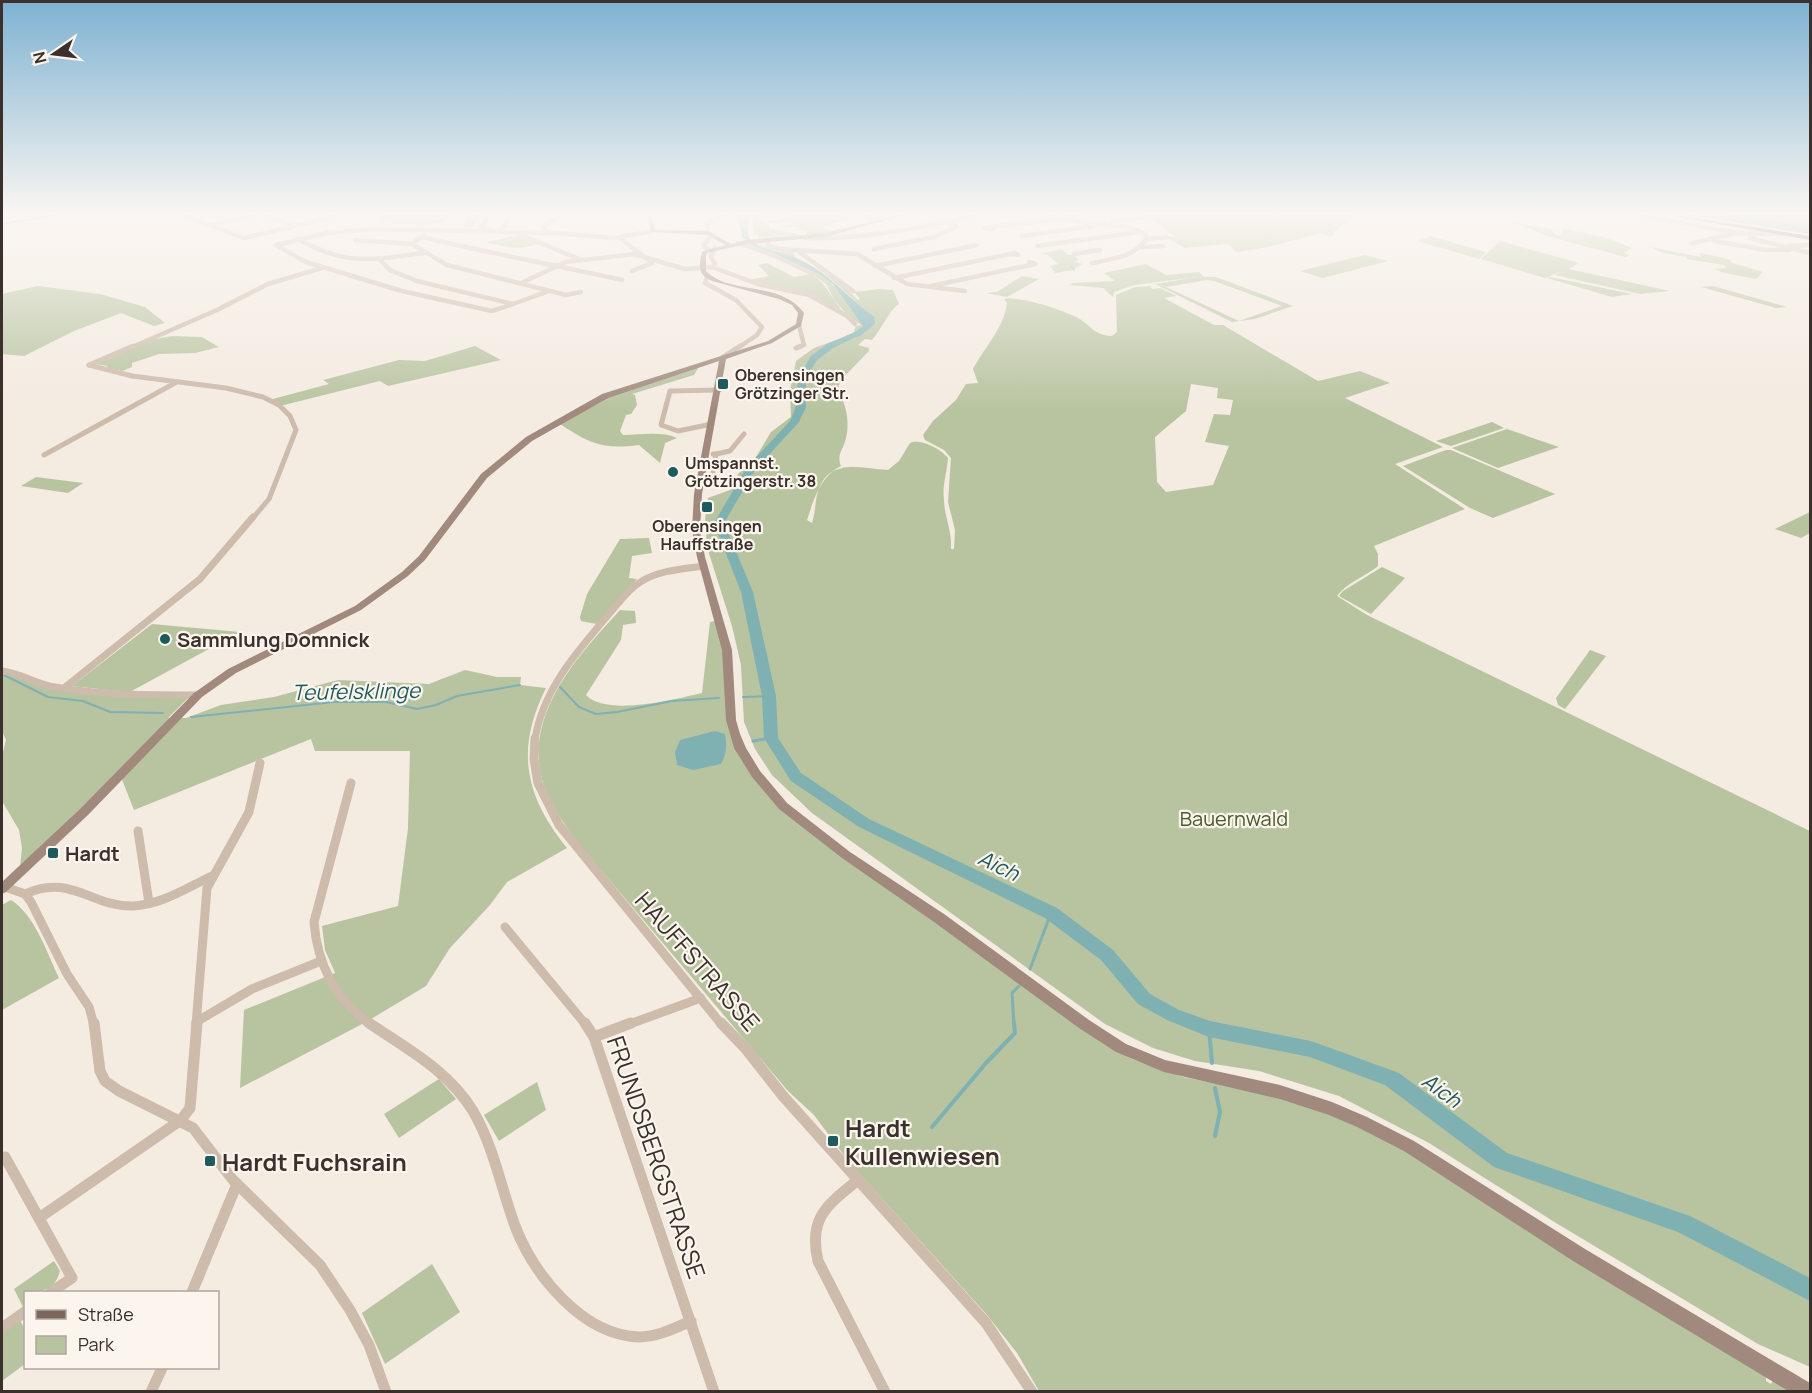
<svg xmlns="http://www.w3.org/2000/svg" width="1812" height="1393" viewBox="0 0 1812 1393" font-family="Manrope,sans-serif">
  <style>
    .green { fill: #b8c4a0; fill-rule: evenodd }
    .water { fill: #7fb0b2 }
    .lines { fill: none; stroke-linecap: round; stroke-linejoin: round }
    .stream-far3 { stroke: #7fb0b2; stroke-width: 1.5 }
    .stream-far2 { stroke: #7fb0b2; stroke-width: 2 }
    .stream-far1 { stroke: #7fb0b2; stroke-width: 3 }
    .stream { stroke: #7fb0b2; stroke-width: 4 }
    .river { fill: #7fb0b2; fill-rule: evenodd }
    .minor-far4 { stroke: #cdbbac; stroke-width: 4.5 }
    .minor-far3 { stroke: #cdbbac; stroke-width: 5 }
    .minor-far2 { stroke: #cdbbac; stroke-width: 7 }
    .minor-far1 { stroke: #cdbbac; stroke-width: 9 }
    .minor { stroke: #cdbbac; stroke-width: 11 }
    .secondary { fill: #a18a7d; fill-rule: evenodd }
    .primary { fill: #7d675c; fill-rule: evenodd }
    .poi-dot { fill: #1f5a5e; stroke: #fbf5ee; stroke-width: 2 }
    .labels { text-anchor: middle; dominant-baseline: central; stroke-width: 4.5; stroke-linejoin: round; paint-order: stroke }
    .far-poi-label { font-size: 16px; font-weight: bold; fill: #3b302b; stroke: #fbf5ee; text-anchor: start }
    .poi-label { font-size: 20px; font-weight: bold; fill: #3b302b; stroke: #fbf5ee; text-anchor: start }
    .park-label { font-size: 20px; fill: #4a5a2e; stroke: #fbf5ee }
    .water-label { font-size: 21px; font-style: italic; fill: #1f5a5e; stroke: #fbf5ee }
    .near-street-label { font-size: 24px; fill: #3b302b; stroke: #fbf5ee }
    .near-poi-label { font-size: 24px; font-weight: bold; fill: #3b302b; stroke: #fbf5ee; text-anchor: start }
  </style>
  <rect width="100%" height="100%" fill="#f4ebe1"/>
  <g class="green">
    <polygon points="386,215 478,215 473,227 463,227 470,215 453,215 441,223 423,225 396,223 378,219"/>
    <polygon points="752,215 759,215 762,221 769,224 769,228 802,235 758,238 759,235 754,234"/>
    <polygon points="789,215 843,215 851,218 822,227 831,232 813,235 805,233 809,231 797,229 800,227 782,227 793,224 793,222 770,223 770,221 779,221"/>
    <polygon points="1146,215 1278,215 1239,231 1280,215 1350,215 1325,232 1352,215 1356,215 1335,231 1331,237 1322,233 1267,247 1237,252 1227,244 1184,248 1167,238 1175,236"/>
    <polygon points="1729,215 1810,215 1810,227 1737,216"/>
    <polygon points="1512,222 1551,229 1556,235 1561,235 1563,228 1607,238 1632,248 1624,253 1630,255 1625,257 1547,236"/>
    <path d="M517,235L540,243C522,250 506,248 487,242Z"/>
    <polygon points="1430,236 1486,252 1479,259 1417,241"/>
    <polygon points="1500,241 1579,263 1569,269 1670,291 1640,294 1555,275 1560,272 1545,278 1481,259"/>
    <path d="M755,242H762L758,244L779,252H794L795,257C819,270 838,279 858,300L860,299L854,292L879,289L893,290L899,304C889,310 882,329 872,340L865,339L858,345L869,348V351L840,381L838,390C846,404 850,421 846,438C844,449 836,454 841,466C820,477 814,499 807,520L812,523C815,514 815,505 817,495C827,457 858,468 888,470L899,461L910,443C920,438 941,449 948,458C947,474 942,484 944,501C945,519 952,530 951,549H954L955,530L948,502L951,458L944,450L925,440L923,435L933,421L956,400L966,384L978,383L973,369C984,348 1004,328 1007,303L1004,299C1021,296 1060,309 1076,317C1092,325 1092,335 1112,336L1117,332L1116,295L1135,287L1153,286L1150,287L1153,289L1160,288L1177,296L1164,298L1214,325H1223L1318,381L1360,371L1390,383L1345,398L1443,447L1395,464L1465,509L1374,546L1378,554V566C1366,576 1346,583 1337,596L1367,615L1810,831V1367L1758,1344L1556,1223L1429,1143L1339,1096L1259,1071L1195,1061L1153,1048L1105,1024L812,813L772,775L755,749L744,722L741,665L732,626L707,547L705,520L708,498L730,490L738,474L756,457L771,432L791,417L790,391L796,361L814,348L853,334L856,326L861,325L849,317L835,301L826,284L799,264L784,258C802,266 821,272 835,287C844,297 851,312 862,321L863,326L843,340C861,338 866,332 874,316C853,302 838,281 816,269C797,258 773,255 755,242ZM1191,384L1218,388L1217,398L1233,400L1230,415L1214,414L1205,442L1229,446L1213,485L1166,492L1157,482L1155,437L1186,411Z"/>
    <polygon points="1651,247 1701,257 1700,253 1729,259 1732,263 1763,272 1756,279 1725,273 1714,269 1726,268 1724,265 1686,259 1687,257 1663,253"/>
    <polygon points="1062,249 1068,255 1074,255 1079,260 1075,261 1082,264 1073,270 1055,273 1050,266 1058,264 1048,255 1040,254"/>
    <polygon points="1365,255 1388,261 1323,278 1300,271"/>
    <path d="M767,263L794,277L812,274C827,284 832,300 845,314L811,294L750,280L769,276L758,265Z"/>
    <path d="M1146,264L1166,275L1199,272L1204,277H1216L1293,306L1255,319L1232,322L1155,284L1197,277L1134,285L1114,292L1113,297L1103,288L1070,285L1073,283L1115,281L1104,273ZM1207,280L1214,281L1282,306L1239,321L1166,287Z"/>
    <polygon points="1022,276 1039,279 1007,297 986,293 997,292"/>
    <polygon points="1550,277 1632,294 1612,297 1547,278"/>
    <polygon points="38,286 100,294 145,307 165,323 154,326 121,313 74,331 24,356 2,354 2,294"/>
    <polygon points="1713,286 1787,307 1776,308 1701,287"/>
    <polygon points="173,336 202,337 219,347 195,353 159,354 132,363 132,367 122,371 104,368 108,366 96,364 154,339"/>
    <polygon points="475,346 501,360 388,386 380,381 280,406 269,400 329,384 323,380 399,360 425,361"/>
    <path d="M699,367L694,375L632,394L635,395L637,405L631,414L626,415L620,431L623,435C640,435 661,431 677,438L665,443L660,463L639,445C604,450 588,443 560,424L607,397Z"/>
    <polygon points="1492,422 1504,428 1451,446 1436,441"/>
    <polygon points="1507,429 1559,447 1498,468 1452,448"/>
    <polygon points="1446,450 1451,450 1555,494 1493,518 1470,508 1403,466"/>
    <polygon points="36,477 83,483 68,493 21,486"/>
    <polygon points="1810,512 1810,533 1801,538 1775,529"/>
    <polygon points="649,538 652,553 632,556 629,578 637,579 597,624 581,621 580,617 587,594 620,539"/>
    <polygon points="1382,567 1405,578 1371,614 1339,596 1343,591"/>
    <path d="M620,610L635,611L636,623L623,625L621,640L586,695C606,717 676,699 702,693L710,622L715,621L725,658L726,697L751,774L784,812L825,844L1132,1059L1183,1077L1280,1097L1310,1106L1390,1141L1766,1372V1381L1771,1384L1774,1378L1796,1391H1039L1017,1353L987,1315L849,1162L814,1115L788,1091L574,838C563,821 550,805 544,786C521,716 577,657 620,610Z"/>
    <path d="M152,624L240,632L128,693L189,697L168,718H186L221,705L274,697L338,680L429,684L465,670L497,677H521L520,685L546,688C515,750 525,796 567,848L507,882L490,905L450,948L426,986L366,1022L240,1088L244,1010L335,973L325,950L322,926L398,906L408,828L410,751H315L311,739L134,810L119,772L20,867L22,848L19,830L2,801V756L6,740L2,731V673L63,689L126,692L72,686Z"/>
    <polygon points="1590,650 1606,656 1565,709 1558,705 1556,698"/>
    <path d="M11,900C35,915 47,953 59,978L2,1010V905Z"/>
    <polygon points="439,1079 456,1099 399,1138 384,1114"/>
    <polygon points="537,1082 546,1110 499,1141 484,1115"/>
    <path d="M54,1261L60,1271C55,1290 43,1292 26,1292L25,1305L23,1307L14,1289Z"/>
    <polygon points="432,1264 460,1312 385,1364 362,1313"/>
    <polygon points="20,1320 25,1330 25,1364 2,1381 2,1333"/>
  </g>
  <g class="water">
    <path d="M738,215H748C750,221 746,232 749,237C757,250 783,253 796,258C831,274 845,296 874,316L875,324L860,336L842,341L863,326L833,284L819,274L749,244L742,236Z"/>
    <polygon points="1688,215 1729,215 1810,227 1810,234"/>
    <path d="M715,731L725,734C727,746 727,753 721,764L693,770L677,765L675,752L680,740Z"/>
  </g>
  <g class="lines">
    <g class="stream-far3">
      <polyline points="2,224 55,215"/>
      <polyline points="1071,266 1074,270"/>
    </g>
    <g class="stream-far2">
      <polyline points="4,675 48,697 83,701 110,712 163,713"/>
      <polyline points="560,687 579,707 596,714 617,712 672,701 719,698"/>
      <polyline points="743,697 769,696"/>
      <polyline points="191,717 334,702 386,702 417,709 436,705 457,696 520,685"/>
      <polyline points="762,739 771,738"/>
    </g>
    <g class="stream-far1">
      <polyline points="753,741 771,738"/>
      <polyline points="1030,969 1051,913"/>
      <polyline points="1014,1025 1012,993 1019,986"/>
    </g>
    <g class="stream">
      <polyline points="1209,1029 1212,1063"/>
      <polyline points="1215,1088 1220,1112 1215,1136"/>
      <polyline points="932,1127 986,1063 1015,1033 1014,1023"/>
    </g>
    <polygon class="river" points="857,331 864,333 833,348 817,360 806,378 806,407 799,422 755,470 724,523 753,592 776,696 778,738 801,773 869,819 1057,908 1113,950 1150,994 1179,1010 1210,1021 1311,1041 1399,1073 1507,1153 1690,1216 1810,1278 1810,1301 1678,1232 1494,1167 1385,1085 1310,1057 1209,1037 1167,1020 1138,1004 1101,960 1045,918 859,827 791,781 764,738 762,696 741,592 714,523 747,467 790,421 796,407 798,378 811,356 827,344"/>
    <g class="minor-far4">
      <polyline points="183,215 244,238 295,226 265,215"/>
      <polyline points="489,215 481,227 489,230"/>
      <polyline points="866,215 883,220"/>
      <polyline points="1045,215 1088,223 1126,226 1146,234 1146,239"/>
      <polyline points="1637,215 1737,233"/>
      <polyline points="1065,217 1081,215"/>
      <polyline points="1112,221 1146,217"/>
      <polyline points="212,225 255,215"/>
      <polyline points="295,226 333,216"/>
      <polygon points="990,227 993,229 984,228"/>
      <polyline points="990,227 1059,219"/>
      <polyline points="500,231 508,221"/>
      <polyline points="550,233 544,230 544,226 561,215"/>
      <polyline points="708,233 707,223 725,215"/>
      <polyline points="424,235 412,244 447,265 566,295 581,292"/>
      <polyline points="521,235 579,259"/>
      <polyline points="1022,236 1093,226"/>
      <path d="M422,237C489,253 555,265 622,280"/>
      <polyline points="620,238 652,263 632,271"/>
      <path d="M806,238C861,240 923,227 977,215"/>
      <polyline points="1750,238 1810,253"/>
      <path d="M298,239C345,266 372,260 424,253"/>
      <polyline points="1146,239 1167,237"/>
      <polyline points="355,240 412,244"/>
      <polyline points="766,240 769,246 779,249 857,254 907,284 965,291"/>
      <polyline points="1714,241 1766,250 1789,250"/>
      <polyline points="738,243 773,255 811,273"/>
      <polyline points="1692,243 1737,233 1782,234"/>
      <polyline points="276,245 327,233 375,229 558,233 614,238 653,231"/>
      <polyline points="276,245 306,262 402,291 492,311 513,304"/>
      <polyline points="1037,246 1140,232"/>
      <polyline points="1789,246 1810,245"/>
      <polyline points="1141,247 1163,246"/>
      <polyline points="874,249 934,237 956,227 947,222"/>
      <polyline points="709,250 703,246 710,237"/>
      <polyline points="798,251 853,291"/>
      <polygon points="1015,253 1018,255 1010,254"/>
      <polyline points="1074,254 1100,250"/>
      <polyline points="379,259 390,270 417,281 513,304 549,291"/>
      <polygon points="1029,262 1035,264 1030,265"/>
      <path d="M1092,263C1111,259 1135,257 1146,239"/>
      <polyline points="875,266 977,245"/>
      <polyline points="712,267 715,264 711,257 715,248"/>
      <polyline points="707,276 705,283 736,300 762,327 757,335 738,348"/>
      <polyline points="894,278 1010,254"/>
      <polyline points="521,283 566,262 634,254 685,269 712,267 758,284 809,295 847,316 855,324"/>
      <polyline points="931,286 1030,265"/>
      <polyline points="130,348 217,310 268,284 322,268"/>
      <polyline points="797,348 804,345 799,325"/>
    </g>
    <g class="minor-far3">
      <polyline points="796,348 801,346"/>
      <polyline points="723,357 740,346"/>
      <polyline points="89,365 133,346"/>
      <polyline points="89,365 132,376 226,388 263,397 279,405 290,416 296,430 269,499 252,519"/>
      <polyline points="712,424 678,431 661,425 670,391 719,390"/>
      <polyline points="713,454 716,454 713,472"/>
      <polyline points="716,454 730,451 744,434"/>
      <polyline points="44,455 175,383"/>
    </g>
    <g class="minor-far2">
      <path d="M2,671C21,673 36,684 55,687C102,695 150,695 198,695"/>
      <polyline points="64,688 200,579 253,517"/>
      <path d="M535,739C543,689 577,652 609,614C619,603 628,589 642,581C660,570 683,569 704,566"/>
    </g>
    <g class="minor-far1">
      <polyline points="535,738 534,759 538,783 559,825 722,1025"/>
      <path d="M351,783L314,922C317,964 336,1001 371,1025"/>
      <polyline points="138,831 149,903"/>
      <polyline points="5,887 25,894 31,902 67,974 89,1007 94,1025"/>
      <path d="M25,894C71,873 91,907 133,906C161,905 188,887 212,876"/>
      <polyline points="505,927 586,1025"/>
      <polyline points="196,1022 252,989 321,961"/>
      <polyline points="196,1025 207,888 249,812 260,763"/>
      <polyline points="627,1025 701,998"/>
    </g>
    <g class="minor">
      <polyline points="94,1023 100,1071 105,1081 119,1091 193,1128 233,1180 320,1265 350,1310 369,1345 386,1392"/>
      <path d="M369,1023C407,1049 448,1070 473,1111C494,1147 501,1188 515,1226C534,1275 582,1335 639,1337C657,1337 675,1328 691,1321"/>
      <polyline points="585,1023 594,1037 714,1392"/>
      <polyline points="721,1023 746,1049 783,1096 986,1323 1032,1392"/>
      <polyline points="594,1037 631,1023"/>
      <polyline points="2,1159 5,1157 72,1278 51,1292"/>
      <path d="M858,1180C827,1205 808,1218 818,1261L885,1392"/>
      <polyline points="39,1218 181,1120 190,1108 197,1023"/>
      <polyline points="192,1292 237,1184"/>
      <polyline points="2,1328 26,1311"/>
      <polyline points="151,1392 162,1368"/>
    </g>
    <path class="secondary" d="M647,215H652L655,230L708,231L731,244L746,240L825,233L898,215H905L825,237L746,244L707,253L706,255V271C731,296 780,280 804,313L801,326L772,343L726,359L702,494L700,530L705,557L732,650L736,720L740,734L746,748L760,771L787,803L850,852L944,914L1089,1020L1126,1044L1165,1060L1280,1085L1332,1102L1367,1117L1414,1141L1585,1249L1810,1383V1392H1790L1573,1261L1404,1151L1357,1127L1329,1115L1280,1099L1164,1072L1116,1052L1079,1028L934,922L842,858L779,809L752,777L734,748L726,720L722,650L697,557L692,530L694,494L719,361L608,398L532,441L487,478L425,560L408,576L361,610L236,673L202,697L88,815L6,892L2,894V882L80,809L194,693L228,669L355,606L402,572L419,556L481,474L526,437L602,394L768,341L796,324L798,313L792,305L779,299L712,281C709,279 705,278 703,275C698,270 700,256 703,251L726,245L707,235L651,232Z"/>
    <polygon class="primary" points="1667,215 1678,215 1810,236 1810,240"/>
  </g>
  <linearGradient id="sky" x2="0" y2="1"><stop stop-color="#7eb2d2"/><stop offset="0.52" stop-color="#faf6f2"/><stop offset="1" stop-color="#faf6f2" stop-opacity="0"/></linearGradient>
  <rect width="1812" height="410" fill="url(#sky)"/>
  <g class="poi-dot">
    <rect x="717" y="378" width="12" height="12" rx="3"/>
    <circle cx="673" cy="472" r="6"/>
    <rect x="701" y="501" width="12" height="12" rx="3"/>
    <circle cx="165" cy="639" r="6"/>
    <rect x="47" y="847" width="12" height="12" rx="3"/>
    <rect x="827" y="1135" width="12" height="12" rx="3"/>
    <rect x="204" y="1155" width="12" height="12" rx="3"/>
  </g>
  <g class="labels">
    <g class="far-poi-label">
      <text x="735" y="375">Oberensingen<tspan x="735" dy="18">Grötzinger Str.</tspan></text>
      <text x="685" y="463">Umspannst.<tspan x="685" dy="18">Grötzingerstr. 38</tspan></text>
      <text x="707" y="526" text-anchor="middle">Oberensingen<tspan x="707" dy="18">Hauffstraße</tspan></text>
    </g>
    <g class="poi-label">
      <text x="177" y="639">Sammlung Domnick</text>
      <text x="65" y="853">Hardt</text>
    </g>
    <g class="park-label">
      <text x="1234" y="818">Bauernwald</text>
    </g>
    <g class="water-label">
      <text transform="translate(356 691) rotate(-1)">Teufelsklinge</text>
      <text transform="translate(999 865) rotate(26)">Aich</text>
      <text transform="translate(1442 1090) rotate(36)">Aich</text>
    </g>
    <g class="near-street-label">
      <text transform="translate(698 961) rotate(49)">HAUFFSTRASSE</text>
      <text transform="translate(657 1157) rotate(71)">FRUNDSBERGSTRASSE</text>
    </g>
    <g class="near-poi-label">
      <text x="845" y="1127">Hardt<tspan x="845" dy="28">Kullenwiesen</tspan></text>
      <text x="222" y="1161">Hardt Fuchsrain</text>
    </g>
  </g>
  <rect width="1812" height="1393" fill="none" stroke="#3b302b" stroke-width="6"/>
  <rect x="24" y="1291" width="195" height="78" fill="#fbf5ee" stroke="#aea6a0" stroke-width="1.5"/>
  <rect x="36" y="1310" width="30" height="9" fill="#7d675c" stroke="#aea6a0" stroke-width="1.5"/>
  <text x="78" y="1321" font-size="18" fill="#3b302b">Straße</text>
  <rect x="36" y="1336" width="30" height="18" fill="#b8c4a0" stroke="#aea6a0" stroke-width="1.5"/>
  <text x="78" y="1351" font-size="18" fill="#3b302b">Park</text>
  <g transform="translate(54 54) rotate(256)" stroke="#fbf5ee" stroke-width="4.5" paint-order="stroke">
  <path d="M0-4.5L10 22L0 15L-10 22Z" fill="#3b302b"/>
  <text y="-9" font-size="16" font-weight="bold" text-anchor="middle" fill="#3b302b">N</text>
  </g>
</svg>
